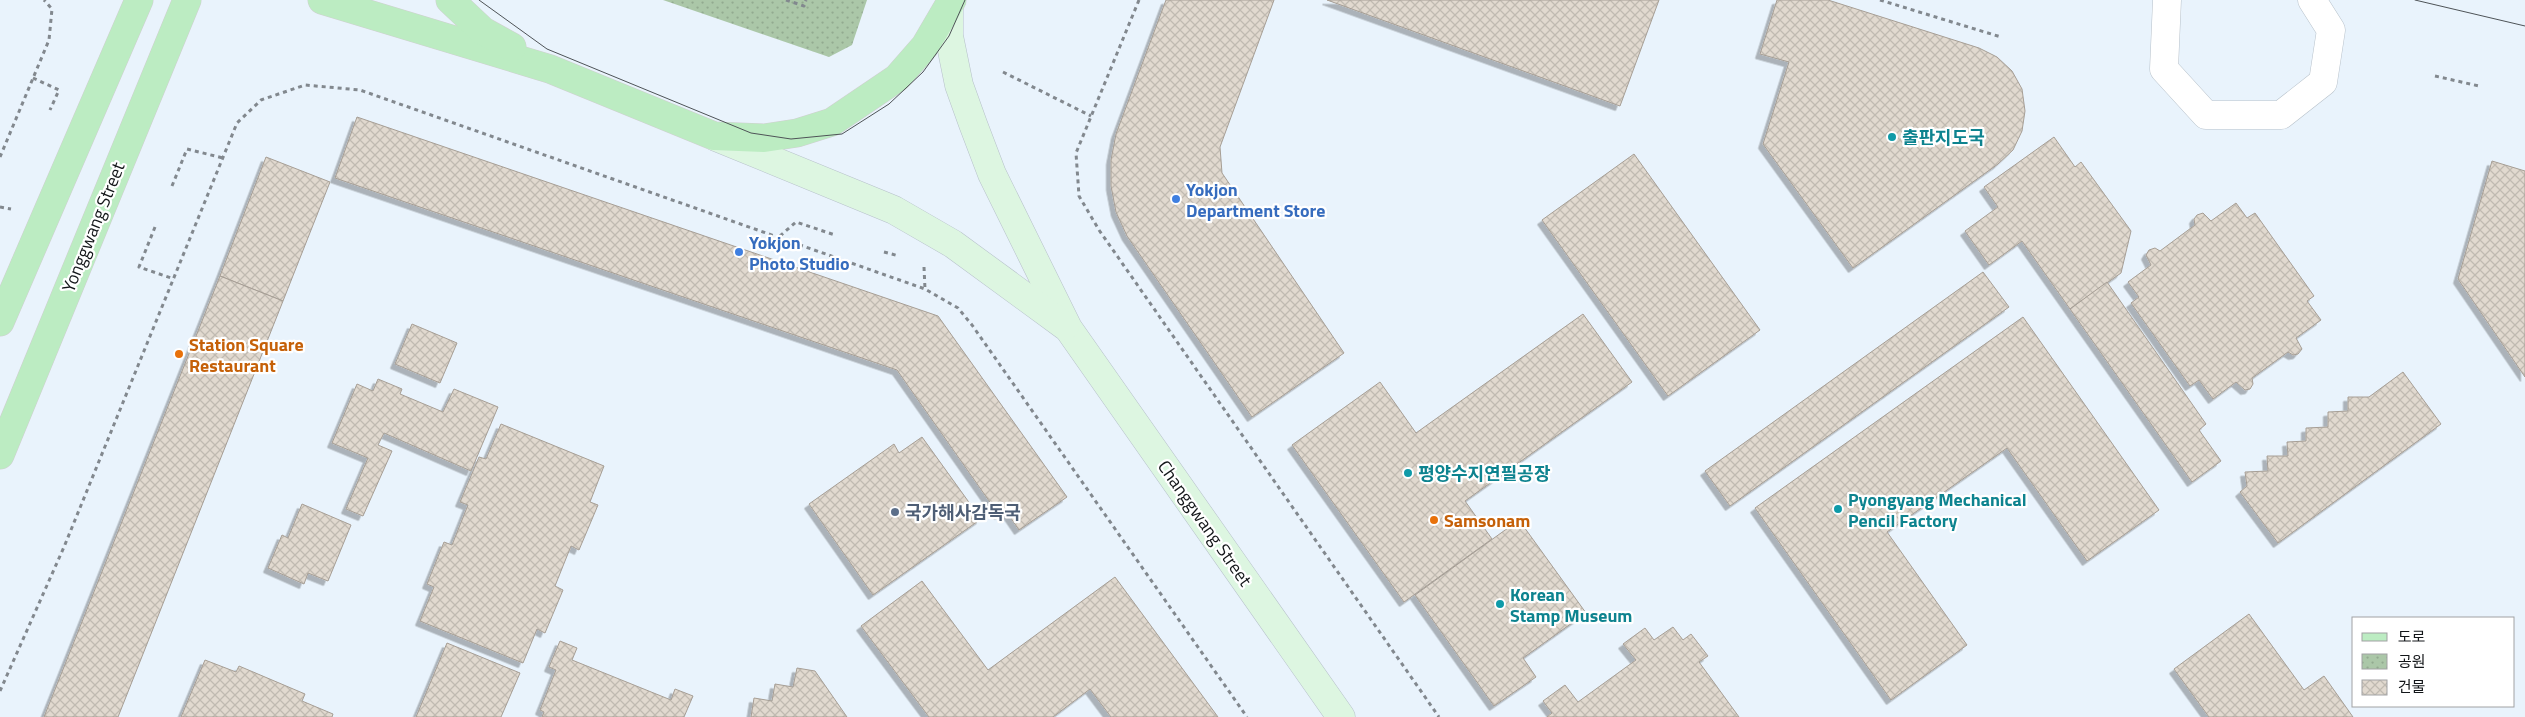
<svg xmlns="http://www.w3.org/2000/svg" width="2525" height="717" viewBox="0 0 2525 717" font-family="'Titillium Web','Noto Sans KR',sans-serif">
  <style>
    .park { fill: url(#park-dots) }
    .building { fill: url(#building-cross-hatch); stroke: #a69e95; filter: url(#shadow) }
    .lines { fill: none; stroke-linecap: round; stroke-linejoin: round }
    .street-casing { stroke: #b7c1ca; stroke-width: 29 }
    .secondary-casing { stroke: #b7c1ca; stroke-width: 29 }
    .primary-casing { stroke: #d0d0d1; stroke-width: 29 }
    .path { stroke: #82888e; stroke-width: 3; stroke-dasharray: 4 4; stroke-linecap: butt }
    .street { stroke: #fff; stroke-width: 28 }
    .secondary { stroke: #ddf6e1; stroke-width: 28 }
    .primary { stroke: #bcecc2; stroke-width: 28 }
    .tram { stroke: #4e5357; stroke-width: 1 }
    .culture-dot { fill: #0f9aa8; stroke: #fff; stroke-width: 2 }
    .shop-dot { fill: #3f7fe0; stroke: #fff; stroke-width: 2 }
    .food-dot { fill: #e8710a; stroke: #fff; stroke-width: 2 }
    .service-dot { fill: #5c6f8a; stroke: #fff; stroke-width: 2 }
    .labels { text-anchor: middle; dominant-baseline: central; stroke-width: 4.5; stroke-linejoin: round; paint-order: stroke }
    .culture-label { font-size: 18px; font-weight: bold; fill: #0d838f; stroke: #fff; text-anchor: start }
    .shop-label { font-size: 18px; font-weight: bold; fill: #366cbe; stroke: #fff; text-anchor: start }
    .street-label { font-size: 18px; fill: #131619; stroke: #fff }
    .food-label { font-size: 18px; font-weight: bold; fill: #c56008; stroke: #fff; text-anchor: start }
    .service-label { font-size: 18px; font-weight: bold; fill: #4e5e75; stroke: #fff; text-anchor: start }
  </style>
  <defs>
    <pattern id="park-dots" width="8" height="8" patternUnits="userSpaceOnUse" patternTransform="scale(1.25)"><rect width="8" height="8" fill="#abc7a8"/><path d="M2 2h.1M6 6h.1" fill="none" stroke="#92aa90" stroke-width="1.8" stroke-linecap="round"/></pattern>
    <pattern id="building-cross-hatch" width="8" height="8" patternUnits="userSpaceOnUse" patternTransform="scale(1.25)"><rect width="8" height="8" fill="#e1d9cf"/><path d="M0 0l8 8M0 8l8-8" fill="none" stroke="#c0bab1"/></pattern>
    <filter id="shadow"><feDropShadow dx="-4.5" dy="4.5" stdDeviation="0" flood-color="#0004"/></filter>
  </defs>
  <rect width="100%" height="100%" fill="#e9f3fc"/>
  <polygon class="park" points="663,0 867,0 852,45 829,57"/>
  <g class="building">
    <polygon points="1166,0 1274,0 1220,147 1222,173 1344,353 1252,417 1127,236 1116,212 1111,186 1111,160 1116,134"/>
    <polygon points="1327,0 1659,0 1620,106"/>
    <polygon points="1777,0 1828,0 1979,48 1997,57 2012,71 2022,89 2025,111 2022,131 2013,150 1998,164 1853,268 1763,144 1789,62 1760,54"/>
    <polygon points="357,117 938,316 1067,497 1019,530 1006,511 999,515 897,370 335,178"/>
    <polygon points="2054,137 2075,167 2081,162 2131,231 2121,273 2070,309 2022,241 1989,265 1965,231 1998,207 1984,187"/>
    <polygon points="1634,154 1760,330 1668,396 1542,220"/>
    <polygon points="266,157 330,182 283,301 220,276"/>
    <polygon points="2492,161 2525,171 2525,377 2458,279"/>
    <polygon points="2236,203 2247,218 2255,213 2314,296 2307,301 2321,320 2296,338 2302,349 2298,354 2293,355 2288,352 2252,378 2253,384 2250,389 2245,390 2236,382 2213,399 2199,380 2190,386 2131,303 2139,297 2128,282 2151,265 2146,255 2149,250 2155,248 2160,251 2195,225 2194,219 2197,215 2203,213 2211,221"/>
    <polygon points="1983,272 2009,307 1730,506 1705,471"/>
    <polygon points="220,276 283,301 118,717 44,717"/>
    <polygon points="2107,282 2206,424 2199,430 2221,461 2192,482 2070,309"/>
    <polygon points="1583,314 1632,382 1465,501 1492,539 1404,602 1292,445 1380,382 1416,433"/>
    <polygon points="2023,317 2159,510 2087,561 2007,448 1887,532 1967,645 1891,700 1755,508"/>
    <polygon points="412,324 457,343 440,383 395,364"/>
    <polygon points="2403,372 2441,424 2278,543 2240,492 2247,486 2245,472 2268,471 2267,456 2288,456 2287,442 2306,441 2306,428 2328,427 2328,412 2348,411 2348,397 2369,397"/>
    <polygon points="378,379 402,389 400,394 443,412 454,389 498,407 471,471 384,433 378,445 392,451 363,516 346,509 368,458 332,443 357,384 373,391"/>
    <polygon points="501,424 604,466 590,502 598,505 579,550 571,546 555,586 563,590 545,633 537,629 523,663 420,621 434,587 427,584 444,542 452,545 468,505 460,502 479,457 486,459"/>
    <polygon points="922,437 981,519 873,595 809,504 894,444 899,453"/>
    <polygon points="302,504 351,525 328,581 308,573 304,584 268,568 282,535 288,538"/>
    <polygon points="1519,520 1586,613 1523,658 1536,677 1494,706 1415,595"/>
    <polygon points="1115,577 1218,717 1111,717 1090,689 1053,717 929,717 861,626 922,581 988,670"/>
    <polygon points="2249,614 2304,690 2324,676 2353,717 2209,717 2174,669"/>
    <polygon points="1673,627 1683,640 1691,634 1708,656 1699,662 1739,717 1547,717 1552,713 1543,701 1565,685 1578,702 1636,660 1623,644 1645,628 1654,640"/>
    <polygon points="560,641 577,648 572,660 671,700 675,689 693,696 684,717 542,717 544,712 540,710 556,670 549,667"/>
    <polygon points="447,643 520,673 501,717 416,717"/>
    <polygon points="205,660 236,672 239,666 305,694 302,701 333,714 332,717 181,717"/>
    <polygon points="797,668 815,671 847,717 751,717 754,698 772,701 775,684 793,687"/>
  </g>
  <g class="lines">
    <defs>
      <polyline id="street" points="2167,0 2164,69 2206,115 2281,115 2323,82 2331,30 2312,0"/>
      <g id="secondary">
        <polyline points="949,6 949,36 959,85 973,124 992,174 1068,328 1341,717"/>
        <polyline points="716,137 894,210 953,244 1065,326"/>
      </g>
      <g id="primary">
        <polyline points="322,0 550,69 714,136 764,138 797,133 832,122 897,78 925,46 952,0"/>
        <polyline points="450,0 483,31 512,47"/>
        <polyline points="0,322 139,0"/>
        <polyline points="0,455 187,0"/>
      </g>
    </defs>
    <use href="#street" class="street-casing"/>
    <use href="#secondary" class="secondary-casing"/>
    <use href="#primary" class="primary-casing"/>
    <g class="path">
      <polyline points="786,0 804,6 806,0"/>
      <polyline points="1139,0 1076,153 1079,196 1099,230 1439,717"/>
      <polyline points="1880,0 2001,37"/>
      <polyline points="1003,72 1091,116"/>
      <polyline points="2435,76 2479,86"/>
      <polyline points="33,78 59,90 50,110"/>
      <polyline points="0,157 49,40 52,9 44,0"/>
      <polyline points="172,186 187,149 223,158"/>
      <polyline points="0,207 11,209"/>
      <polyline points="155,227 139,267 174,279"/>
      <polyline points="780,236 796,222 835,235"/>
      <polyline points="884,252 899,256"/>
      <polyline points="924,267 925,289"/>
      <polyline points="0,691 64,547 237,123 261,100 305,85 360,90 925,289 958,308 972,325 1247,717"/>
    </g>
    <use href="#street" class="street"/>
    <use href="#secondary" class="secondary"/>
    <use href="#primary" class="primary"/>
    <g class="tram">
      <polyline points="479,0 547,49 751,133 791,139 842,134 889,104 923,72 949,36 965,0"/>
      <polyline points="2415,0 2525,26"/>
    </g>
  </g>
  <g class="culture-dot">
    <circle cx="1892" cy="137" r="5"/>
    <circle cx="1408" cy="473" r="5"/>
    <circle cx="1838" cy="509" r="5"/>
    <circle cx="1500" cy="604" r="5"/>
  </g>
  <g class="shop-dot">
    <circle cx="1176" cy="199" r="5"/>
    <circle cx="739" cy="252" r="5"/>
  </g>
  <g class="food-dot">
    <circle cx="179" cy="354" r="5"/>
    <circle cx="1434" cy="520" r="5"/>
  </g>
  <circle class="service-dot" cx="895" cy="512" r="5"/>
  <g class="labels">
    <g class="culture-label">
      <text x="1902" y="137">출판지도국</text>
      <text x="1418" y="473">평양수지연필공장</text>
      <text x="1848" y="499">Pyongyang Mechanical<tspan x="1848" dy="21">Pencil Factory</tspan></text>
      <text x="1510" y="594">Korean<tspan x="1510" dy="21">Stamp Museum</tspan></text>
    </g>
    <g class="shop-label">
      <text x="1186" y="189">Yokjon<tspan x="1186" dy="21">Department Store</tspan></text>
      <text x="749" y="242">Yokjon<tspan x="749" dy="21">Photo Studio</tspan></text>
    </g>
    <g class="street-label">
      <text transform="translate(93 227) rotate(-68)">Yonggwang Street</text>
      <text transform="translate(1205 523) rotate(55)">Changgwang Street</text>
    </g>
    <g class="food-label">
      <text x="189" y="344">Station Square<tspan x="189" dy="21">Restaurant</tspan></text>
      <text x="1444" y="520">Samsonam</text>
    </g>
    <g class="service-label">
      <text x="905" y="512">국가해사감독국</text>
    </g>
  </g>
  <rect x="2352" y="617" width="162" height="90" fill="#ffffff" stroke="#a1a2a3"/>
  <rect x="2362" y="633" width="25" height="8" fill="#bcecc2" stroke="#a1a2a3"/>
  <text x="2398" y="642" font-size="15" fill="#131619">도로</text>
  <rect x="2362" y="654" width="25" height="15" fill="url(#park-dots)" stroke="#a1a2a3"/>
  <text x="2398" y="667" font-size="15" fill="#131619">공원</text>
  <rect x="2362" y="680" width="25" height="15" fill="url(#building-cross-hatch)" stroke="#a1a2a3"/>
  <text x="2398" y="692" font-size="15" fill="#131619">건물</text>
</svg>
